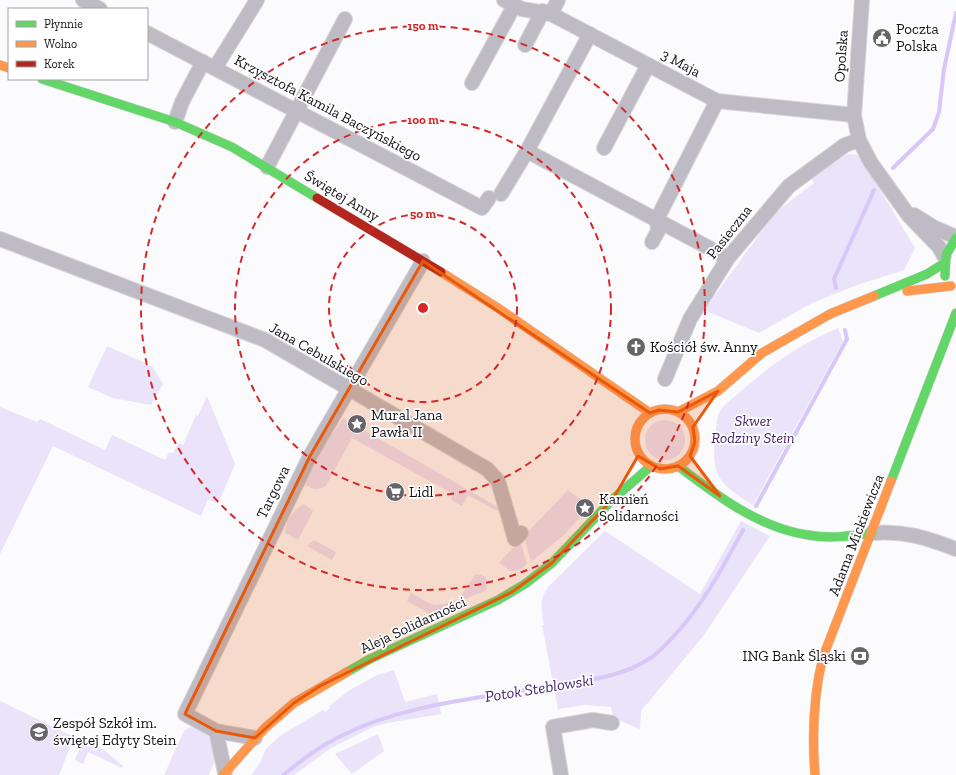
<svg xmlns="http://www.w3.org/2000/svg" width="956" height="775" viewBox="0 0 956 775" font-family="'Zilla Slab',serif">
  <style>
    .green { fill: #eae3f9 }
    .lines { fill: none; stroke-linecap: round; stroke-linejoin: round }
    .stream { stroke: #d8c7f8; stroke-width: 4 }
    .street-casing { stroke: #d6d5d8; stroke-width: 16 }
    .fast-casing { stroke: #d6d5d8; stroke-width: 10 }
    .slow-casing { stroke: #d6d5d8; stroke-width: 10 }
    .jam-casing { stroke: #d6d5d8; stroke-width: 10 }
    .street { stroke: #bebbc4; stroke-width: 14 }
    .fast { stroke: #63d668; stroke-width: 9 }
    .slow { stroke: #ff974d; stroke-width: 9 }
    .jam { stroke: #b3261e; stroke-width: 9 }
    .marked { fill: #e8590c; fill-opacity: 0.2; stroke: #e8590c; stroke-width: 3; stroke-linejoin: round }
    .ring { fill: none; stroke: #d62828; stroke-width: 2; stroke-dasharray: 7 5 }
    .labels { text-anchor: middle; dominant-baseline: central; stroke-width: 3.5; stroke-linejoin: round; paint-order: stroke }
    .poi-label { font-size: 15px; fill: #15131a; stroke: #fff; text-anchor: start }
    .street-label { font-size: 15px; fill: #15131a; stroke: #fff }
    .park-label { font-size: 15px; font-style: italic; fill: #401c6b; stroke: #fff }
    .water-label { font-size: 16px; font-style: italic; fill: #462472; stroke: #fff }
    .centre { fill: #d62828; stroke: #fff; stroke-width: 2 }
    .ring-label { font-size: 12px; text-anchor: middle; font-weight: bold; fill: #d62828; stroke: #fff; stroke-width: 3.5; stroke-linejoin: round; paint-order: stroke }
  </style>
  <rect width="100%" height="100%" fill="#fbfafc"/>
  <g class="green">
    <polygon points="847,154 859,155 915,248 904,270 857,285 812,303 759,333 704,310 776,212 814,183 811,177"/>
    <path d="M838,328L843,341L753,505C722,485 711,479 715,440C716,432 716,423 718,416C721,406 732,399 739,393C771,365 798,345 838,328Z"/>
    <polygon points="107,346 152,366 163,384 151,405 113,398 88,387"/>
    <polygon points="207,396 235,464 218,504 208,499 201,516 53,446 0,554 0,407 37,422 40,419 105,450 112,435 165,460 169,452 173,453 178,443 183,445 196,415 198,416"/>
    <path d="M343,418L498,507L497,511L468,495L462,506L451,500L453,494L352,438L326,486C318,490 313,490 306,485L304,479L307,472Z"/>
    <circle cx="665" cy="440" r="20"/>
    <polygon points="568,490 584,502 580,508 585,512 564,535 531,562 524,536"/>
    <path d="M304,504L313,511L298,540L285,533C285,522 294,508 304,504Z"/>
    <path d="M741,521L770,536L704,635L641,711L640,729L613,718L611,707L585,705L558,709L542,625H544C541,608 539,599 549,586L605,531L700,594Z"/>
    <polygon points="314,540 336,552 332,560 307,546"/>
    <path d="M520,540L527,564C513,575 512,572 499,563Z"/>
    <path d="M475,575C486,573 490,582 485,591L462,600L460,597Z"/>
    <path d="M411,593C431,604 432,609 455,600L456,603L430,614L407,601Z"/>
    <polygon points="394,670 405,702 437,694 441,714 387,723 373,727 331,748 294,775 251,775 260,763 266,749 280,736 323,710 325,712 330,708 329,706 350,690 377,675"/>
    <polygon points="0,701 74,737 59,775 0,775"/>
    <path d="M192,726C205,728 216,744 215,757C215,763 211,769 209,775H164L184,731Z"/>
    <polygon points="378,734 384,751 352,774 335,754"/>
    <polygon points="83,740 104,750 123,766 122,768 88,752 83,764 75,760"/>
  </g>
  <g class="lines">
    <g class="stream">
      <polyline points="893,168 933,129 939,112 944,69 956,13"/>
      <polyline points="836,288 834,279 874,190"/>
      <polyline points="756,506 847,339 845,330"/>
      <path d="M283,775C302,760 321,745 343,735C403,705 474,699 539,688C577,681 619,680 652,657C660,651 667,643 674,636C704,603 722,569 743,530"/>
    </g>
    <defs>
      <g id="street">
        <polyline points="83,0 100,9"/>
        <polyline points="504,0 522,9 551,14 717,101 854,115"/>
        <polyline points="862,0 854,115 859,140 871,163 909,216 939,247 944,256"/>
        <polyline points="551,14 558,0"/>
        <polyline points="147,33 482,208 489,198"/>
        <polyline points="590,34 527,151 728,258"/>
        <polyline points="525,45 543,11"/>
        <polyline points="215,68 257,0"/>
        <polyline points="472,83 514,6"/>
        <polyline points="175,122 182,102 203,62"/>
        <polyline points="604,148 648,65"/>
        <polyline points="267,167 345,19"/>
        <polyline points="501,194 527,151"/>
        <polyline points="914,215 935,228 956,237"/>
        <polyline points="0,239 265,340 487,469 498,481 515,539 521,533"/>
        <polyline points="652,242 658,231 657,219 717,101"/>
        <polyline points="665,379 690,319 728,258 789,186 845,145 859,140"/>
        <path d="M872,533C903,530 927,538 956,549"/>
        <polyline points="216,731 225,773"/>
        <polyline points="255,738 216,731 185,714 310,456 423,261"/>
        <polyline points="561,775 553,727 593,720 612,723"/>
      </g>
      <g id="fast">
        <polyline points="42,79 175,122 232,147 317,198"/>
        <polyline points="945,276 946,255 956,238"/>
        <polyline points="874,296 927,274 943,264"/>
        <path d="M678,466C716,495 759,528 808,535C829,539 851,536 872,533"/>
        <polyline points="891,481 956,313"/>
        <polyline points="347,672 370,659 498,600 525,584 552,563 613,499 651,466"/>
      </g>
      <g id="slow">
        <polyline points="0,65 9,68"/>
        <polyline points="441,272 498,308 650,413"/>
        <polyline points="907,291 951,286"/>
        <circle cx="665" cy="439" r="30"/>
        <polyline points="678,412 718,391 762,353 830,314 874,296"/>
        <polyline points="223,775 265,728 294,703 347,672"/>
        <path d="M815,775C812,735 813,696 823,657L891,481"/>
      </g>
      <polyline id="jam" points="317,198 441,272"/>
    </defs>
    <use href="#street" class="street-casing"/>
    <use href="#fast" class="fast-casing"/>
    <use href="#slow" class="slow-casing"/>
    <use href="#jam" class="jam-casing"/>
    <use href="#street" class="street"/>
    <use href="#fast" class="fast"/>
    <use href="#slow" class="slow"/>
    <use href="#jam" class="jam"/>
  </g>
  <path class="marked" d="M423,261L650,413L659,410L678,412L718,391L693,427L695,442L690,456L720,496L678,466L660,469L638,456L613,499L552,563L512,592L320,686L294,703L255,738L216,731L185,714L310,456Z"/>
  <g class="ring">
    <circle cx="423" cy="308" r="94"/>
    <circle cx="423" cy="308" r="188"/>
    <circle cx="423" cy="308" r="282"/>
  </g>
  <defs>
    <symbol id="civic-disc" viewBox="-11 -11 22 22"><circle r="9.5" fill="#666469" stroke="#fff"/><path d="M-.6-6.5H3V-4.5H.6V-3L4-1V1h2V6H-6V1h2V-1L-.6-3ZM-1.2 2.5V6h2.4V2.5Z" fill="#fff"/></symbol>
    <symbol id="church-disc" viewBox="-11 -11 22 22"><circle r="9.5" fill="#666469" stroke="#fff"/><path d="M-1.2-6h2.4v3.5h3.3v2.4h-3.3V6h-2.4V-.1h-3.3v-2.4h3.3Z" fill="#fff"/></symbol>
    <symbol id="sight-disc" viewBox="-11 -11 22 22"><circle r="9.5" fill="#666469" stroke="#fff"/><path d="M0-6L1.8-2.2L6-1.7L2.9 1.2L3.7 5.4L0 3.3L-3.7 5.4L-2.9 1.2L-6-1.7L-1.8-2.2Z" fill="#fff"/></symbol>
    <symbol id="supermarket-disc" viewBox="-11 -11 22 22"><circle r="9.5" fill="#666469" stroke="#fff"/><path d="M-6-5.5h2.5l.6 2H6L4.5 2H-2.5L-4.4-4H-6ZM-1.5 3.2a1.3 1.3 0 1 0 .1 0ZM3 3.2a1.3 1.3 0 1 0 .1 0Z" fill="#fff"/></symbol>
    <symbol id="bank-disc" viewBox="-11 -11 22 22"><circle r="9.5" fill="#666469" stroke="#fff"/><path d="M-6-4H6V4H-6ZM0-2.3a2.3 2.3 0 1 0 0 4.6a2.3 2.3 0 1 0 0-4.6Z" fill="#fff"/></symbol>
    <symbol id="school-disc" viewBox="-11 -11 22 22"><circle r="9.5" fill="#666469" stroke="#fff"/><path d="M0-5L7-2L0 1L-7-2ZM-4 1L0 2.5L4 1V4Q0 6-4 4Z" fill="#fff"/></symbol>
  </defs>
  <g fill-rule="evenodd">
    <use href="#civic-disc" x="871" y="27" width="22" height="22"/>
    <use href="#church-disc" x="625" y="336" width="22" height="22"/>
    <use href="#sight-disc" x="346" y="413" width="22" height="22"/>
    <use href="#supermarket-disc" x="384" y="481" width="22" height="22"/>
    <use href="#sight-disc" x="574" y="497" width="22" height="22"/>
    <use href="#bank-disc" x="849" y="645" width="22" height="22"/>
    <use href="#school-disc" x="28" y="721" width="22" height="22"/>
  </g>
  <g class="labels">
    <g class="poi-label">
      <text x="896" y="29">Poczta<tspan x="896" dy="17">Polska</tspan></text>
      <text x="650" y="347">Kościół św. Anny</text>
      <text x="371" y="415">Mural Jana<tspan x="371" dy="17">Pawła II</tspan></text>
      <text x="409" y="492">Lidl</text>
      <text x="599" y="499">Kamień<tspan x="599" dy="17">Solidarności</tspan></text>
      <text x="846" y="656" text-anchor="end">ING Bank Śląski</text>
      <text x="53" y="723">Zespół Szkół im.<tspan x="53" dy="17">świętej Edyty Stein</tspan></text>
    </g>
    <g class="street-label">
      <text transform="translate(841 56) rotate(-86)">Opolska</text>
      <text transform="translate(681 63) rotate(28)">3 Maja</text>
      <text transform="translate(328 108) rotate(28)">Krzysztofa Kamila Baczyńskiego</text>
      <text transform="translate(342 196) rotate(31)">Świętej Anny</text>
      <text transform="translate(729 232) rotate(-52)">Pasieczna</text>
      <text transform="translate(319 354) rotate(30)">Jana Cebulskiego</text>
      <text transform="translate(273 492) rotate(-64)">Targowa</text>
      <text transform="translate(856 535) rotate(-69)">Adama Mickiewicza</text>
      <text transform="translate(413 625) rotate(-25)">Aleja Solidarności</text>
    </g>
    <g class="park-label">
      <text x="753" y="421">Skwer<tspan x="753" dy="17">Rodziny Stein</tspan></text>
    </g>
    <g class="water-label">
      <text transform="translate(539 688) rotate(-9)">Potok Steblowski</text>
    </g>
  </g>
  <circle cx="423" cy="308" r="6" class="centre"/>
  <g class="ring-label">
    <text x="423" y="30">150 m</text>
    <text x="423" y="124">100 m</text>
    <text x="423" y="218">50 m</text>
  </g>
  <rect x="8" y="8" width="140" height="72" fill="#ffffff" stroke="#a1a1a3"/>
  <rect x="16" y="21" width="20" height="6" fill="#63d668" stroke="#a1a1a3"/>
  <text x="44" y="28" font-size="12" fill="#15131a">Płynnie</text>
  <rect x="16" y="41" width="20" height="6" fill="#ff974d" stroke="#a1a1a3"/>
  <text x="44" y="48" font-size="12" fill="#15131a">Wolno</text>
  <rect x="16" y="61" width="20" height="6" fill="#b3261e" stroke="#a1a1a3"/>
  <text x="44" y="68" font-size="12" fill="#15131a">Korek</text>
</svg>
